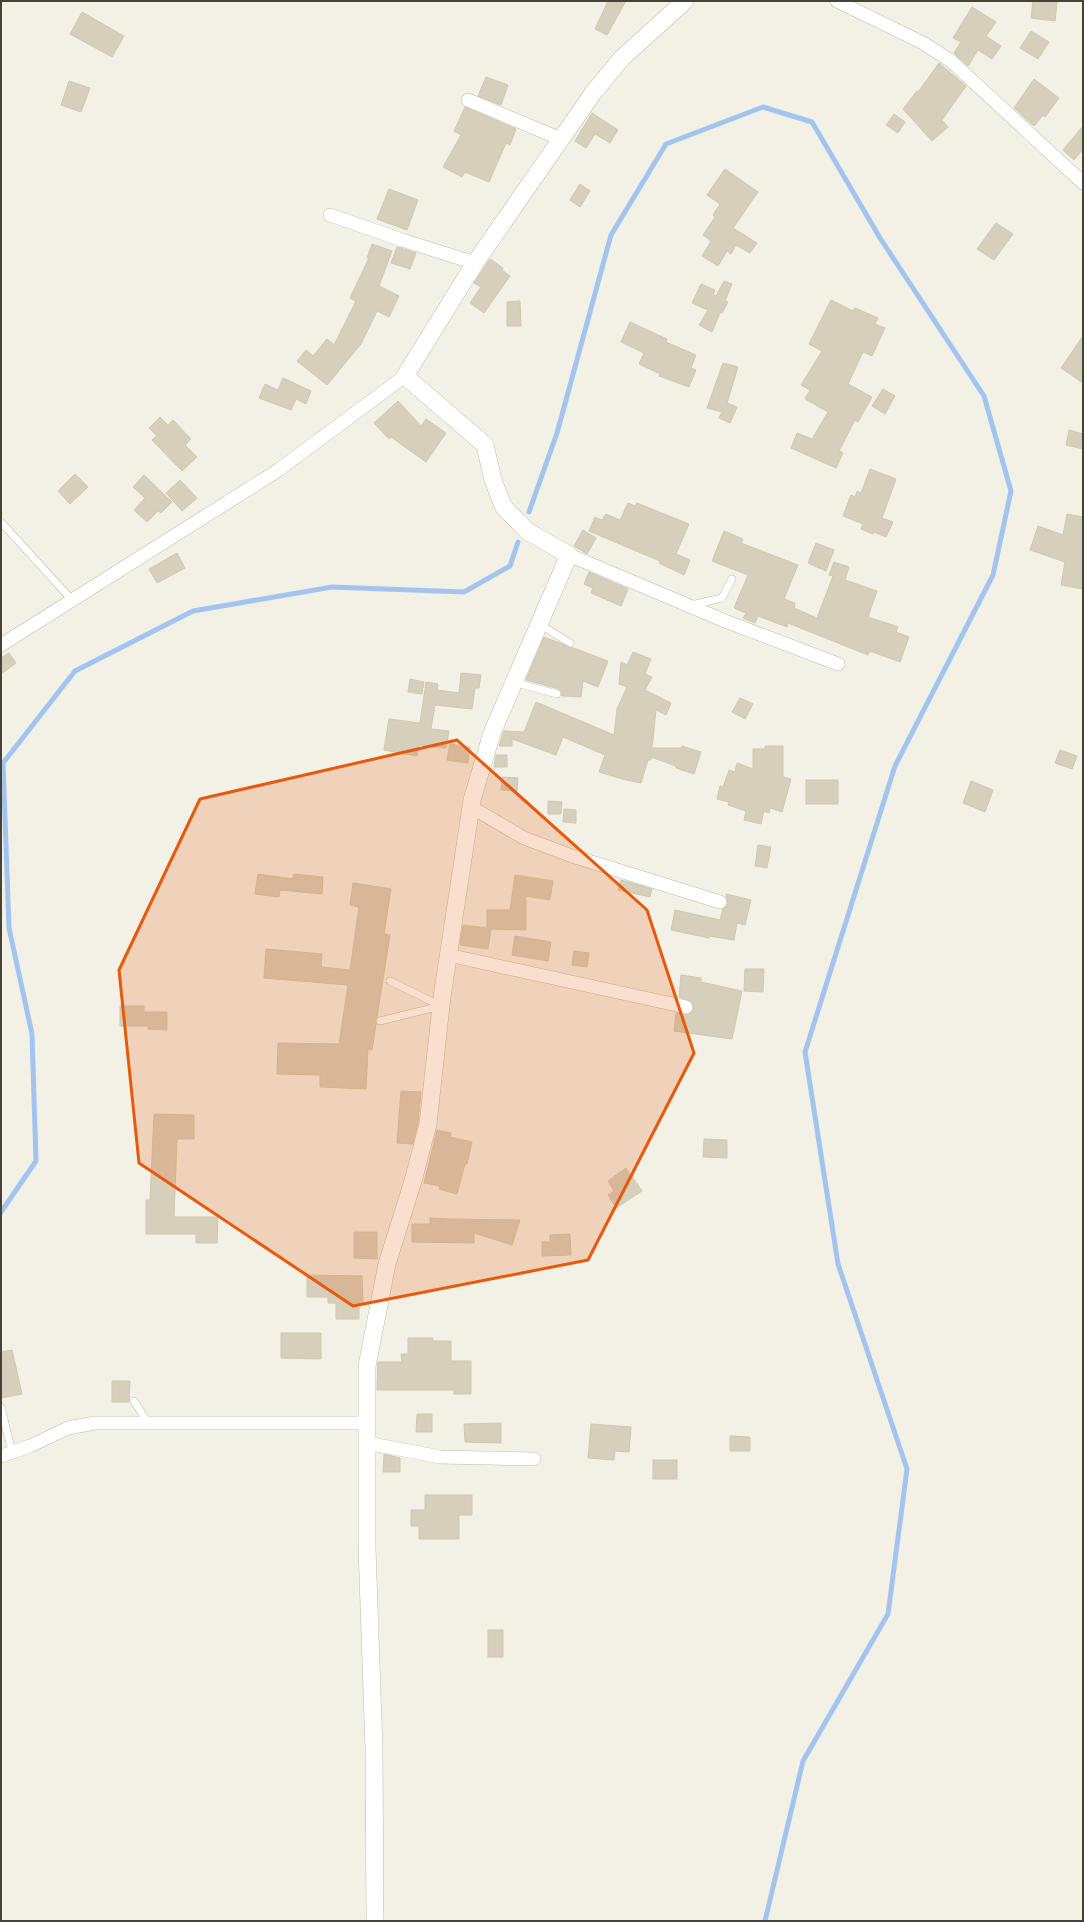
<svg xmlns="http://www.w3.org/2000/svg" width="1084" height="1922" viewBox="0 0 1084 1922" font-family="Figtree,sans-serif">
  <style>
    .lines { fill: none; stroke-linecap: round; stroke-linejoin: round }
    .stream { stroke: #a3c4ef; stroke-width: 5 }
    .building { fill: #d5cfbc; stroke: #cfc8af }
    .service-casing { stroke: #bebba9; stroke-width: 8 }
    .minor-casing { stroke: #bebba9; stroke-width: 14 }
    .tertiary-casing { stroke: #bebba9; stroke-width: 18 }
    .service { stroke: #fff; stroke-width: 7 }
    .minor { stroke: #fff; stroke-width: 13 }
    .tertiary { stroke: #fff; stroke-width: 17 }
    .marked { fill: #e8590c; fill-opacity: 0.2; stroke: #e8590c; stroke-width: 3; stroke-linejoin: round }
  </style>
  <rect width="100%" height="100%" fill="#f3f1e6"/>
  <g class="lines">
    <g class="stream">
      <polyline points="529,512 557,433 611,235 666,144 763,107 812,122 880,238 984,396 1011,491 993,575 895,766 805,1052 838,1264 907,1469 888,1614 803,1761 765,1921"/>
      <polyline points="1,1212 36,1161 32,1034 9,928 3,763 75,671 193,611 332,587 464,592 510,566 518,542"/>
    </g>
  </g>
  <g class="building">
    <polygon points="608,1 626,1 607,35 595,29"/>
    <polygon points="1033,1 1057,2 1055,21 1031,18"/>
    <polygon points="972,7 996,22 986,36 1001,46 992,59 978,50 968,66 954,53 961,42 953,38"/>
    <polygon points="82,12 124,36 112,57 70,34"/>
    <polygon points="1031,31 1049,42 1038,59 1020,48"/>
    <polygon points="939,63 966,86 942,120 948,127 932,141 903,109 917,91 918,92"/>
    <polygon points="486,77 508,85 501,105 478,96"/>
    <polygon points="1034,79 1059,98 1045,117 1043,115 1034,126 1014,108"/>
    <polygon points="69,81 90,88 81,112 61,105"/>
    <polygon points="465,107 516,129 510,145 506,143 489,182 465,172 462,177 443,167 461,135 454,131"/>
    <polygon points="592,113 618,130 610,143 595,134 586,148 575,141"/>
    <polygon points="894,114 905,122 898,133 886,125"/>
    <polygon points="1083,126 1083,149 1074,160 1063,150"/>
    <polygon points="725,169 758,192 733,228 757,243 750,253 736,245 731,254 727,251 718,266 702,256 711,241 703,235 715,217 713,215 720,204 707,195"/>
    <polygon points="580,184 590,191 580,207 570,200"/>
    <polygon points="389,189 418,200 407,230 377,219"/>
    <polygon points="996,223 1013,234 994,260 977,249"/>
    <polygon points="372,244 392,251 379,286 399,296 389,317 377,311 361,344 327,385 297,361 306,350 313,356 327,339 334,345 356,301 350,298 369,258 367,258"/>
    <polygon points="397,247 416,253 410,269 391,263"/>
    <polygon points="490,259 503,268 502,270 510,276 484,313 470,303 481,287 474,283"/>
    <polygon points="724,281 732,284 725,301 728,302 722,313 720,313 712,332 699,325 708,310 692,303 701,284 715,290 713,295 716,296"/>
    <polygon points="831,300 853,311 855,308 878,318 875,324 885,328 872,356 863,352 848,384 872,397 858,422 855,420 839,451 843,453 836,468 791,448 797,433 812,439 828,412 805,399 810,390 801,385 822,351 809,344"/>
    <polygon points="520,301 521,326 507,326 507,302"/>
    <polygon points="630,322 667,339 666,342 696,355 691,368 696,370 689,387 659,376 660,374 639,364 644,353 621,342"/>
    <polygon points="1083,336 1083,383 1061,368"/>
    <polygon points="723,363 738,367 727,403 737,407 730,423 719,418 722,412 707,408"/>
    <polygon points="283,378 311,391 306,404 296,399 291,410 259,398 265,384 278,390"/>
    <polygon points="883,389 895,396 885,414 872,406"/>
    <polygon points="398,401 421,426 426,419 446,433 426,462 391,437 389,439 374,423"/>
    <polygon points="160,417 168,425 173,420 191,439 185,445 197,457 182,471 152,440 157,436 149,428"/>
    <polygon points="1069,430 1083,434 1083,449 1066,445"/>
    <polygon points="870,469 896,479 882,518 893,522 886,537 874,532 873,534 861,529 863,524 843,516 851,495 855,497 857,491 861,493"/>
    <polygon points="75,474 88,487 70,504 58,491"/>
    <polygon points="144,475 172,502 161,513 158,511 147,522 134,510 145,498 133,487"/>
    <polygon points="180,480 197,498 182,511 166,493"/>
    <polygon points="628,503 635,506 637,503 689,524 676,554 690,560 684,575 659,563 660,561 589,531 595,517 602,520 606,514 620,520"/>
    <polygon points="1067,514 1083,517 1083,589 1061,585 1065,562 1030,550 1038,526 1063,535"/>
    <polygon points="583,530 596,538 587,554 574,546"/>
    <polygon points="724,531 743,539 741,543 798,565 784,599 795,603 794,608 817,618 833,576 829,575 834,562 849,567 845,580 877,591 868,617 898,627 896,632 909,637 900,662 870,651 868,655 788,623 787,627 758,616 755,623 743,618 746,613 734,608 748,575 712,561"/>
    <polygon points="816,543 834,550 826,571 808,563"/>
    <polygon points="177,553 185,568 157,583 149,569"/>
    <polygon points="589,572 628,589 621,606 591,593 593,588 584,584"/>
    <polygon points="544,637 608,661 598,687 583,681 581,697 562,696 559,689 526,680"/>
    <polygon points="633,652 651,659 645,674 652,677 645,690 671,703 666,715 656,710 652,748 682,748 682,746 701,752 694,774 676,768 676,766 651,757 651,760 648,760 641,783 626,780 599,772 605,755 563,737 556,755 512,739 512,746 499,746 504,731 524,732 536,702 614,735 617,709 627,687 619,684 621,662 627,665"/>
    <polygon points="9,653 16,663 1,674 1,658"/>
    <polygon points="461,673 481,675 479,688 475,688 472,709 435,705 431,729 449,731 446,748 419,745 417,756 384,750 389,719 420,723 426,682 438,684 437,690 459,693"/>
    <polygon points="410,679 424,682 422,694 408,692"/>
    <polygon points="740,698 753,704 745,719 732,712"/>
    <polygon points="450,744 470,747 468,763 447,760"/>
    <polygon points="765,746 783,746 783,777 791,779 782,812 770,808 769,813 764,811 761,824 744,820 746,811 728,805 729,802 717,799 720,786 723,787 729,770 735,772 737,763 753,769 753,749 765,749"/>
    <polygon points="1060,750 1077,756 1072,769 1055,763"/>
    <polygon points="496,755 507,755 507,767 494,767"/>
    <polygon points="502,777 518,778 517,791 501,790"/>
    <rect x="806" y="780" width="32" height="24"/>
    <polygon points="971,781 993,790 985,812 963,803"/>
    <polygon points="548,801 562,802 561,814 548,814"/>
    <polygon points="564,809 576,810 576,823 563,822"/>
    <polygon points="758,845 771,847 767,868 755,866"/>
    <polygon points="258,874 293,879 294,874 323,877 322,894 280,890 279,897 255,894"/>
    <polygon points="515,875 553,881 550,900 526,896 526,930 491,929 488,949 460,945 463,925 487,928 487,910 510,910"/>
    <polygon points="621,880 652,889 650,897 618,890"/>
    <polygon points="353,883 391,889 384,934 390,935 377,1017 375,1020 376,1024 372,1050 368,1049 366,1089 320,1087 320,1075 277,1074 278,1043 339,1044 348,985 264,978 266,949 322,954 321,967 350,970 359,907 350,905"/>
    <polygon points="726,894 751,900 745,925 737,923 734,940 709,936 709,938 671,930 675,910 720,920 723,909 728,904"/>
    <polygon points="515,936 551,942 548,961 512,955"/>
    <polygon points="574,951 589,953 587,967 572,965"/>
    <polygon points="745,969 764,969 763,992 744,991"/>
    <polygon points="681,975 701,978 701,982 742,991 732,1039 674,1031 676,1013 688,1015 694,1008 691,1001 679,997"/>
    <polygon points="120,1006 144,1006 144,1012 167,1012 167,1030 148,1029 148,1026 120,1026"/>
    <polygon points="401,1091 421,1092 418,1122 413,1144 397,1143"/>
    <polygon points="154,1114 194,1115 194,1139 177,1139 174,1217 218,1217 217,1243 196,1243 196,1234 146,1234 146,1200 150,1200"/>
    <polygon points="437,1130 451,1133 450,1137 472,1142 467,1164 465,1164 457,1194 439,1189 440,1186 424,1183"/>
    <polygon points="704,1139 727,1140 727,1158 703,1157"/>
    <polygon points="626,1168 642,1191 616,1208 608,1195 614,1191 608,1181"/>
    <polygon points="430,1218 450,1219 520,1220 512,1245 474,1233 474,1243 412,1242 412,1224 430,1224"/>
    <polygon points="354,1232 377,1232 377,1259 354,1258"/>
    <polygon points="570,1234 571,1255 542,1256 542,1242 550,1242 550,1235"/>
    <polygon points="307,1275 362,1276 363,1302 359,1302 359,1319 336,1319 336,1303 328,1303 328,1297 307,1297"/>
    <polygon points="281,1333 321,1333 321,1359 281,1358"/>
    <polygon points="408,1338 433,1338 433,1341 451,1341 451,1361 471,1361 471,1394 454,1394 454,1390 377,1390 378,1362 402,1362 401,1354 408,1354"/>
    <polygon points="12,1350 22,1394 1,1398 1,1352"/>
    <polygon points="112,1381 130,1381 129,1402 112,1402"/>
    <polygon points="417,1414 432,1414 432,1432 416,1432"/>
    <polygon points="501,1423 501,1443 465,1442 464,1424"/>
    <polygon points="591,1424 631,1427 629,1452 615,1451 614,1460 588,1458"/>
    <polygon points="730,1436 750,1437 750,1451 730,1451"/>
    <polygon points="384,1454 400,1458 400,1472 383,1472"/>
    <rect x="653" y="1460" width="24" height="19"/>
    <polygon points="425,1495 472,1495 472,1515 459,1515 459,1539 419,1539 419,1526 411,1526 411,1510 425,1510"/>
    <rect x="488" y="1630" width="15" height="27"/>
  </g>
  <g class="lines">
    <defs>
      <g id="service">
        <polyline points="1,522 72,600"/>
        <polyline points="691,605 722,598 732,579"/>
        <polyline points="539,624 570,643"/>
        <polyline points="513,682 557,694"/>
        <polyline points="380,1021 441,1006 390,981"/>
        <polyline points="134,1401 148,1423"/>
        <polyline points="1,1407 12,1452"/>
      </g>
      <g id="minor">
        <polyline points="837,1 923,43 951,61 1083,183"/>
        <polyline points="468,100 561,139"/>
        <polyline points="330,215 402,240 475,263"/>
        <polyline points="569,555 725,621 838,664"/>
        <polyline points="1,645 277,471 405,376"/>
        <polyline points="471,807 524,838 572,856 720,902"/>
        <polyline points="448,955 686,1007"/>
        <polyline points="367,1443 440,1457 534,1459"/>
        <polyline points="1,1456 30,1446 68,1428 95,1423 367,1423"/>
      </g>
      <polyline id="tertiary" points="375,1921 374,1749 367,1548 367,1366 387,1264 413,1181 428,1124 442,997 472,800 492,733 569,555 527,531 503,506 493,480 485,445 405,376 475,263 593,93 622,58 685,1"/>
    </defs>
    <use href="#service" class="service-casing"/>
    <use href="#minor" class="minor-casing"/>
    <use href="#tertiary" class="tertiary-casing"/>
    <use href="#service" class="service"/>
    <use href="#minor" class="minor"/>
    <use href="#tertiary" class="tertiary"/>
  </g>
  <path class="marked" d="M457,740L647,910L694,1053L588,1260L353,1306L139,1163L119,970L200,799Z"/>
  <rect width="1084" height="1922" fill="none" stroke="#464236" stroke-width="4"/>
</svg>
